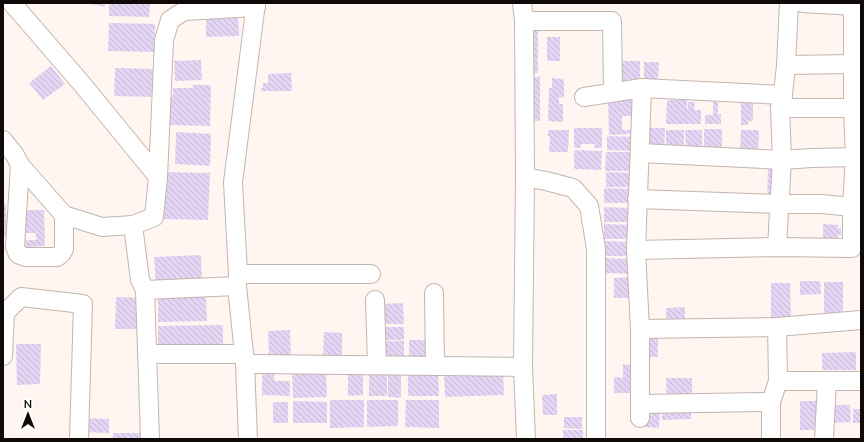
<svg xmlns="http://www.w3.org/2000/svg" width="864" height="442" viewBox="0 0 864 442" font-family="Mulish,sans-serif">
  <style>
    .building { fill: url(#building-back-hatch) }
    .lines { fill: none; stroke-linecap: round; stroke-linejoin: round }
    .minor-casing { stroke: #c3b5ac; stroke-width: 20 }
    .minor { stroke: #fff; stroke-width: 18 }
  </style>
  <defs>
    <pattern id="building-back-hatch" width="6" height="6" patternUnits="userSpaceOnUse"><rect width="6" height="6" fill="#e5d5f5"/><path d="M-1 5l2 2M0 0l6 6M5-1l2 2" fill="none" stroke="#c3b6d1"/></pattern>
  </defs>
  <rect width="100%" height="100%" fill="#fff6f1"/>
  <g class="building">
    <polygon points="87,3 105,3 105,7"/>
    <polygon points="109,3 150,3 149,17 109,16"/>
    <polygon points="238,15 239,36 206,37 206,16"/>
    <polygon points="109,23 155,24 154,52 108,51"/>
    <rect x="525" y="30" width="13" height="43"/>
    <rect x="547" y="37" width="13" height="24"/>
    <polygon points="201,60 202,80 175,81 174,61"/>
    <rect x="621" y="61" width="19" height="24"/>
    <polygon points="644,62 659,62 658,84 644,84"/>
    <polygon points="51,66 65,84 43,100 29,83"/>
    <polygon points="115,68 157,69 157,97 114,96"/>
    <polygon points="291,73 292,91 261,91 261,88 263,88 263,83 268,83 268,74"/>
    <polygon points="527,77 540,77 540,121 526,121"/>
    <polygon points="552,78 564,79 564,98 559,97 559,104 563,104 563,122 548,121 549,88 552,88"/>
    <polygon points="193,85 211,85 210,126 168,125 169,96 173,96 173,88 193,88"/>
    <polygon points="634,98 635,116 622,116 622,130 633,130 633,134 609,135 608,99"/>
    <polygon points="667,100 687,100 687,109 688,109 688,102 695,102 694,110 701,110 701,124 666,124"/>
    <polygon points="713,102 718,102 718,114 721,114 721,124 705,124 705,115 713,115"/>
    <polygon points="741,102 753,102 753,121 748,121 748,125 741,125"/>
    <polygon points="574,128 602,128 602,148 594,148 595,144 581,144 581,148 574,148"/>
    <polygon points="644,128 665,128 664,152 645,152"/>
    <rect x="704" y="129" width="18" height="22"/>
    <polygon points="548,130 569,130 568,152 549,152 550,136 548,136"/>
    <polygon points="666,130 684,130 684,152 666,151"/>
    <polygon points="685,130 702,130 702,151 686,151"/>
    <polygon points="741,130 759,130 758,155 740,154"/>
    <polygon points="176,132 211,134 210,166 175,164"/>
    <polygon points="607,136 635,137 634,151 607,150"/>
    <polygon points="574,150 602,151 601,170 574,169"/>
    <polygon points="606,152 633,152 633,171 605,171"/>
    <polygon points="768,166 776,167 773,201 767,201"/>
    <polygon points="163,172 210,173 208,220 162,219"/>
    <polygon points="606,172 633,173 633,187 606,187"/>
    <polygon points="604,188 631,189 631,203 604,203"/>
    <polygon points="3,204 6,204 7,236 3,236"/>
    <polygon points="604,207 631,208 631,222 604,222"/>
    <polygon points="24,210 44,210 45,246 26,247 26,240 36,240 36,233 24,233"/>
    <polygon points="604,224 631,225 631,239 604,239"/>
    <polygon points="823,224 838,225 838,228 841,228 841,235 838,235 838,239 823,242"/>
    <polygon points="605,241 632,242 632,256 605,256"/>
    <polygon points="201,255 202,283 156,285 154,257"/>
    <polygon points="605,258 632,259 632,274 604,273"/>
    <polygon points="634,277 634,298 614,298 614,278"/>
    <polygon points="800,281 820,281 821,294 800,295"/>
    <polygon points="824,282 843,282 843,316 824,315"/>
    <polygon points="771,283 790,283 791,321 771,322"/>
    <polygon points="206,296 207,321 158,322 158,297"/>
    <polygon points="116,297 142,298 141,329 115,329"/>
    <polygon points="403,303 404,324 384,324 383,304"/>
    <polygon points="685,307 685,322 666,322 666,308"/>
    <polygon points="223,325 223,350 158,351 158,326"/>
    <rect x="385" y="327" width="19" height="13"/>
    <polygon points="290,330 291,356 269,357 268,331"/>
    <polygon points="658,330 658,357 645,357 644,331"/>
    <polygon points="324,332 342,333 342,357 323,356"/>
    <rect x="409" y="340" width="25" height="17"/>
    <rect x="383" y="341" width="21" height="16"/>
    <polygon points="16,344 41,344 40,384 17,385"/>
    <polygon points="856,352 856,370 822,370 822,353"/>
    <polygon points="623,364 632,365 631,393 614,393 614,377 623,378"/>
    <polygon points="262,371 274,371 274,381 290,381 290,396 262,395"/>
    <polygon points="326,371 327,397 293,398 292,372"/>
    <polygon points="438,371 439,396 408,396 408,372"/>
    <polygon points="348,372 363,372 363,395 348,396"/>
    <rect x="369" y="372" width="18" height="24"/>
    <polygon points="503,372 504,395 445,397 444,373"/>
    <polygon points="388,373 401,373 401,398 388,397"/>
    <polygon points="666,378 692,378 692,398 667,402"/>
    <polygon points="557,394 557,415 543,415 542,395"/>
    <polygon points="330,400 364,400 364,427 330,428"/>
    <polygon points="367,400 398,400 398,426 367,427"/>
    <polygon points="406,400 439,400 439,428 405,427"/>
    <polygon points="293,401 327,402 327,423 293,423"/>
    <rect x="800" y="401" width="19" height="29"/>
    <rect x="273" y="402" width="15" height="21"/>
    <polygon points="830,405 850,405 851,422 831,423"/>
    <polygon points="643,406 651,406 651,413 660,413 659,428 643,427"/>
    <polygon points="691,406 691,419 662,420 662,407"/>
    <rect x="853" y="409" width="8" height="14"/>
    <polygon points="564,417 582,417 582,429 564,428"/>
    <polygon points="83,418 109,419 109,433 83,432"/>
    <rect x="563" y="430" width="20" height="9"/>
    <rect x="113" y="433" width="28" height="6"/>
  </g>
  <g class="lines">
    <defs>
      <g id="minor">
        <polyline points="12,3 82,84 158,177"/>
        <polyline points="522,3 524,21 525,177 523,367 526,439"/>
        <polyline points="803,3 854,6"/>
        <polyline points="524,21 612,21 613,92"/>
        <polyline points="786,65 854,64"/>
        <polyline points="584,97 642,88 783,95"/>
        <polyline points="780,108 853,108"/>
        <polyline points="3,140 15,155 20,165 64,215 102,227 133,225 154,217 158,177 164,40 170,20 184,11 256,7"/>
        <polyline points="640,153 782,160 812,158 855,157"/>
        <polyline points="20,165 15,247 18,254 25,257 57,257 61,254 64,249 64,215"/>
        <polyline points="525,177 546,181 573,188 589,206 596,249 596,439"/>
        <polyline points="637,199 779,204 822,204 852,207"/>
        <polyline points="133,225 140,280 145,290"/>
        <polyline points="777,247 782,160 780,108 783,95 786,65 789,3"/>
        <polyline points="636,250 777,247 852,248 852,207 855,157 853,108 853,3"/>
        <polyline points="238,274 371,274"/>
        <polyline points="434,293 435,366"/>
        <polyline points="375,300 377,365"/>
        <polyline points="640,329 777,327 861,320"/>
        <polyline points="147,354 244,354"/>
        <polyline points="3,356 5,313 21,297 83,304 79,439"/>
        <polyline points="245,364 523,367"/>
        <polyline points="778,381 861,381"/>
        <polyline points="640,404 771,402"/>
        <polyline points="640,418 640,329 636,250 642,88"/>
        <polyline points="150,439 145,290 237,286"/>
        <polyline points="248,439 245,364 237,286 238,274 233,182 256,3"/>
        <polyline points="771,439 771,402 778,381 777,327"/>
        <polyline points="824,439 827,381"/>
      </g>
    </defs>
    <use href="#minor" class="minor-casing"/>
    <use href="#minor" class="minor"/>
  </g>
  <rect width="864" height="442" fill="none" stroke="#0f0a08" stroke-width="8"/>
  <g transform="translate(28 414)" stroke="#ffffff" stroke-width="3" paint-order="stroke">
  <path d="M0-3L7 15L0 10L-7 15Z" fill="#0f0a08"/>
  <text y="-6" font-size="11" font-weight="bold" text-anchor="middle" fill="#0f0a08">N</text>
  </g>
</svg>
